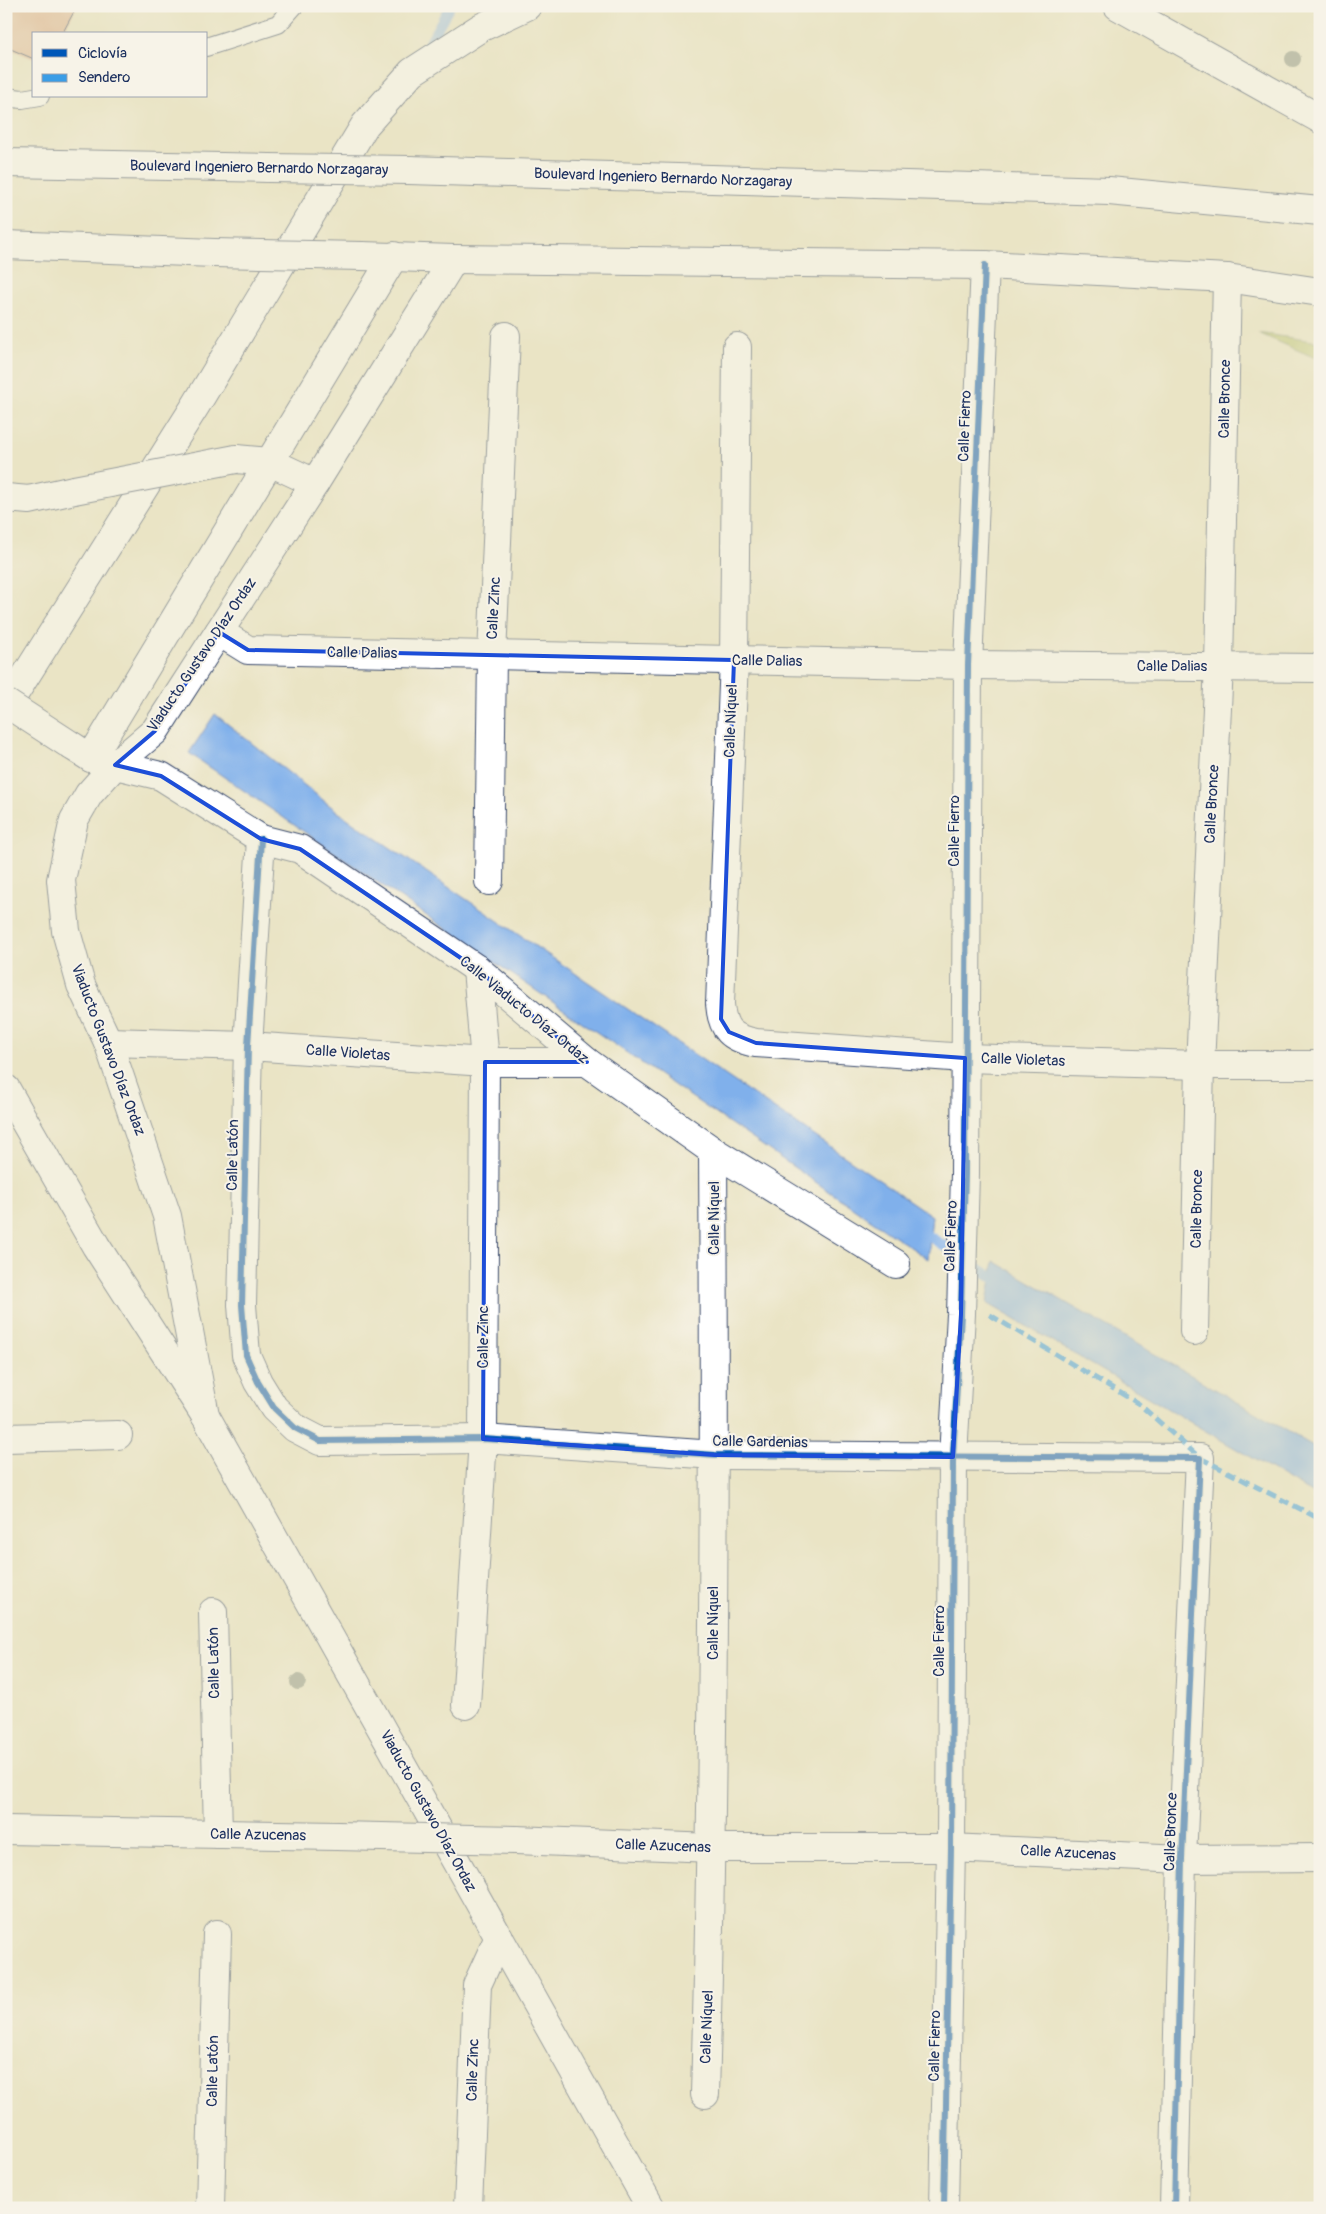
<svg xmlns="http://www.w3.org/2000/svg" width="1326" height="2214" viewBox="0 0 1326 2214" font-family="Pangolin,sans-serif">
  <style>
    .green { fill: #aebb5d; stroke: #64755e }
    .water { fill: #80b0eb; stroke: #4e70a4 }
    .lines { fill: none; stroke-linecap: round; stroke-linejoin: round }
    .stream { stroke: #80b0eb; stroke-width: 10 }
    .building { fill: #dca886 }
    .lane-casing { stroke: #3a4a6d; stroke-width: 20 }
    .street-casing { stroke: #3a4a6d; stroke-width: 30 }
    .secondary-casing { stroke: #3a4a6d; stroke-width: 30 }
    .primary-casing { stroke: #3a4a6d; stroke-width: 30 }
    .highway-casing { stroke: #3a4a6d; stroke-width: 30 }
    .lane { stroke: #fff; stroke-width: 18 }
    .street { stroke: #fff; stroke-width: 28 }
    .secondary { stroke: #fff; stroke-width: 28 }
    .primary { stroke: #fff; stroke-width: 28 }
    .highway { stroke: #fff; stroke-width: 28 }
    .secondary-bridge-casing { stroke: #3a4a6d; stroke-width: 30; stroke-linecap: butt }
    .highway-bridge-casing { stroke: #3a4a6d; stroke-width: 30; stroke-linecap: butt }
    .secondary-bridge { stroke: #fff; stroke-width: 28 }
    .highway-bridge { stroke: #fff; stroke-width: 28 }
    .quiet { stroke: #3b9de6; stroke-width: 5; stroke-dasharray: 10 5; stroke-linecap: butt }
    .cycleway-casing { stroke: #f7f3e8; stroke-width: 9 }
    .cycleway { stroke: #0057b8; stroke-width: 6 }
    .tree { fill: #90988c }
    .marked { fill: none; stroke: #1d4ed8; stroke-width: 4; stroke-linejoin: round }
    .labels { text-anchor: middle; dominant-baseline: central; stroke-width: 4; stroke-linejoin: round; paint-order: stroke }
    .street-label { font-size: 15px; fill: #1b2f5e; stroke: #f7f3e8 }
  </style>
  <rect width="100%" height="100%" fill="#f7f3e8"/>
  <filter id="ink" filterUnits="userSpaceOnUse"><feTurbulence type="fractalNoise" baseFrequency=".02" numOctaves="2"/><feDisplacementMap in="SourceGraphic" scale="10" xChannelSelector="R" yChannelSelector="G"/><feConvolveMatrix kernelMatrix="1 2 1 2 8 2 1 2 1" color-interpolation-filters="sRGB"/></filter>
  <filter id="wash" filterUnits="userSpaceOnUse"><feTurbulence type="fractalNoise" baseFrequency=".0096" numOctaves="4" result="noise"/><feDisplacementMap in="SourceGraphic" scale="20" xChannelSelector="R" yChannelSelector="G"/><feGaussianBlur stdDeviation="1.12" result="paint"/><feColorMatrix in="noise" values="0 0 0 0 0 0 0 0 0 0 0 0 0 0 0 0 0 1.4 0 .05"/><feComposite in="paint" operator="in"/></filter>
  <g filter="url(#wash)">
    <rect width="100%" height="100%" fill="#eae4c5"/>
    <polygon class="green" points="1258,333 1320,342 1320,360"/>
    <g class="water">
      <polygon points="215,714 338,812 932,1216 928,1259 189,753"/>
      <polygon points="994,1261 1320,1450 1320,1498 987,1303"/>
    </g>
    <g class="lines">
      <g class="stream">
        <polyline points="421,57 450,6"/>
        <polyline points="921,1231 1003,1284"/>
      </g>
    </g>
    <g id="blocks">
      <polygon class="building" points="6,6 77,6 62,34 34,34 34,59 6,47"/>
    </g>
  </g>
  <g filter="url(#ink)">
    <use href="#blocks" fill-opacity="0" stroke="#3a4a6d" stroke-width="1"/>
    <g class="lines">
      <defs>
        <g id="lane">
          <polyline points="206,47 278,24 294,6"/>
          <polyline points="6,97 22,99 40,96"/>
        </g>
        <g id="street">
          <path d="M737,347L734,660L720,1004C722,1030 731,1038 756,1043L965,1058L1200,1065H1320"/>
          <polyline points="219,632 248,650 968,665 1320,668"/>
          <polyline points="91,758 394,256"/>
          <polyline points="115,765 161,776 261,839 300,849 477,969 587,1062 713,1151 896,1264"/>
          <polyline points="261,839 248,1046 242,1305 246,1355 258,1382 274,1408 295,1428 320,1441 483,1439 715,1455 1200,1458 1182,1859 1174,2208"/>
          <polyline points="489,881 492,656 506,336"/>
          <polyline points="108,1042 248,1046 485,1062 587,1062"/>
          <polyline points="1194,1331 1200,1065 1219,666 1227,278"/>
          <polyline points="6,1438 118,1435"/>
          <polyline points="213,1612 218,1834"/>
          <polyline points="466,1705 483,1439 485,1062 477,969"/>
          <path d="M705,2094C714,1780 715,1465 713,1151"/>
          <polyline points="210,2208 217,1934"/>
          <polyline points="468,2208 477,1985 499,1937"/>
          <polyline points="944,2208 951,1848 953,1457 961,1314 965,1174 968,665 985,265"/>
        </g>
        <g id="secondary">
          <polyline points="236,459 270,462 315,483"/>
          <polyline points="6,498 29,500 74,490"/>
          <polyline points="72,746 91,758 115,765"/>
          <polyline points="6,1830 337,1836"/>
          <polyline points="516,1840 712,1848 951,1848 1182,1859 1320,1858"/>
        </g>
        <g id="primary">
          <polyline points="1118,6 1320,119"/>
          <polyline points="6,707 196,405 365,125 412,72 480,28 527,6"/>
          <polyline points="6,1089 96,1246 205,1415 651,2208"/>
          <polyline points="205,1415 167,1216 108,1042 81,985 66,931 61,880 74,820 89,794 115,765 155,731 315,483 454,259"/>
        </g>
        <g id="highway">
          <polyline points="6,163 269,168"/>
          <polyline points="409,170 1109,191 1320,211"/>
          <polyline points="6,245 214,253"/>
          <polyline points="362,256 454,259 985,265 1227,278 1320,292"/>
        </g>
      </defs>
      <use href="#lane" class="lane-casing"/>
      <use href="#street" class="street-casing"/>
      <use href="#secondary" class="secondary-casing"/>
      <use href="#primary" class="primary-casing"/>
      <use href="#highway" class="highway-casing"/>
      <use href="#lane" class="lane"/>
      <use href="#street" class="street"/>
      <use href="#secondary" class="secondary"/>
      <use href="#primary" class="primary"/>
      <use href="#highway" class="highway"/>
      <defs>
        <g id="secondary-bridge">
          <polyline points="74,490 236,459"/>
          <polyline points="6,703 72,746"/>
          <polyline points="337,1836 516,1840"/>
        </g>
        <g id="highway-bridge">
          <polyline points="269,168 409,170"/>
          <polyline points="214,253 362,256"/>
        </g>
      </defs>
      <use href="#secondary-bridge" class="secondary-bridge-casing"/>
      <use href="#highway-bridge" class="highway-bridge-casing"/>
      <use href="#secondary-bridge" class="secondary-bridge"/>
      <use href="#highway-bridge" class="highway-bridge"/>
      <polyline class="quiet" points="990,1315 1139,1404 1200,1458 1320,1519"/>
      <defs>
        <g id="cycleway">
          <polyline points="261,839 248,1046 242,1305 246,1355 258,1382 274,1408 295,1428 320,1441 483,1439 715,1455 1200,1458 1182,1859 1174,2208"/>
          <polyline points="944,2208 951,1848 953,1457 961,1314 965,1174 968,665 985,265"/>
        </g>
      </defs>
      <use href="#cycleway" class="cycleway-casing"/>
      <use href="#cycleway" class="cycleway"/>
    </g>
    <g class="tree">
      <circle cx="1293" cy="59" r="8"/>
      <circle cx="298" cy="1682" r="8"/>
    </g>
  </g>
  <path d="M0 0H1326V2214H0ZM219,632L248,650L734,660L721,1019L729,1032L756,1043L965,1058L961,1314L953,1457L715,1455L483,1439L485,1062H587L477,969L300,849L261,839L161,776L115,765L155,731Z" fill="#eae4c5" fill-opacity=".55" fill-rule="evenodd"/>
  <path class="marked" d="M219,632L248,650L734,660L721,1019L729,1032L756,1043L965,1058L961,1314L953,1457L715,1455L483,1439L485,1062H587L477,969L300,849L261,839L161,776L115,765L155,731Z"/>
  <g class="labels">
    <g class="street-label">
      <text transform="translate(259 168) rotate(1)">Boulevard Ingeniero Bernardo Norzagaray</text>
      <text transform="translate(663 178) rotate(2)">Boulevard Ingeniero Bernardo Norzagaray</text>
      <text transform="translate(1225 399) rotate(-89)">Calle Bronce</text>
      <text transform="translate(965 426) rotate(-88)">Calle Fierro</text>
      <text transform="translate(494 608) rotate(-87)">Calle Zinc</text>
      <text transform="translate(362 653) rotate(1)">Calle Dalias</text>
      <text transform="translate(202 655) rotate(-56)">Viaducto Gustavo Díaz Ordaz</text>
      <text transform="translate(767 661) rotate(1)">Calle Dalias</text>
      <text x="1172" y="666">Calle Dalias</text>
      <text transform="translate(731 721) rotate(-88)">Calle Níquel</text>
      <text transform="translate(1212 804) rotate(-87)">Calle Bronce</text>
      <text transform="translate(954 831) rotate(-90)">Calle Fierro</text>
      <text transform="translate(524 1010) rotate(39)">Calle Viaducto Díaz Ordaz</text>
      <text transform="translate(108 1050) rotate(69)">Viaducto Gustavo Díaz Ordaz</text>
      <text transform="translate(348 1053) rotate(4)">Calle Violetas</text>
      <text transform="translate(1023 1060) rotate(2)">Calle Violetas</text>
      <text transform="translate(233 1155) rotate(-89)">Calle Latón</text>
      <text transform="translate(1197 1209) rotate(-89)">Calle Bronce</text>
      <text transform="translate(714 1218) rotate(-90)">Calle Níquel</text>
      <text transform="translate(951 1236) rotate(-88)">Calle Fierro</text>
      <text transform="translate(483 1337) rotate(-90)">Calle Zinc</text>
      <text transform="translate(760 1442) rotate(1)">Calle Gardenias</text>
      <text transform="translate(713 1623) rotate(-90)">Calle Níquel</text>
      <text transform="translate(939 1641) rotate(-90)">Calle Fierro</text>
      <text transform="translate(214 1663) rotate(-91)">Calle Latón</text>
      <text transform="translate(428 1811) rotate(61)">Viaducto Gustavo Díaz Ordaz</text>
      <text transform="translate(1171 1832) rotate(-88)">Calle Bronce</text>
      <text transform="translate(258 1835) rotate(1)">Calle Azucenas</text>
      <text transform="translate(663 1846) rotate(2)">Calle Azucenas</text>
      <text transform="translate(1068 1853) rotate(3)">Calle Azucenas</text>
      <text transform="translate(707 2027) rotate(-88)">Calle Níquel</text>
      <text transform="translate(935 2046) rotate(-89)">Calle Fierro</text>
      <text transform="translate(473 2070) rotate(-88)">Calle Zinc</text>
      <text transform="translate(213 2071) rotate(-89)">Calle Latón</text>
    </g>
  </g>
  <rect width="1326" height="2214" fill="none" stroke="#f7f3e8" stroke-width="25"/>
  <rect x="32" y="32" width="175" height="65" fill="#f7f3e8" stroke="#9fa5b1"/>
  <rect x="42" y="49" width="25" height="8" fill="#0057b8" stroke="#9fa5b1"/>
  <text x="78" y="58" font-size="15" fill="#1b2f5e">Ciclovía</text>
  <rect x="42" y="74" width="25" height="8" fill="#3b9de6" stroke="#9fa5b1"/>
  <text x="78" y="82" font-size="15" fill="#1b2f5e">Sendero</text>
</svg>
